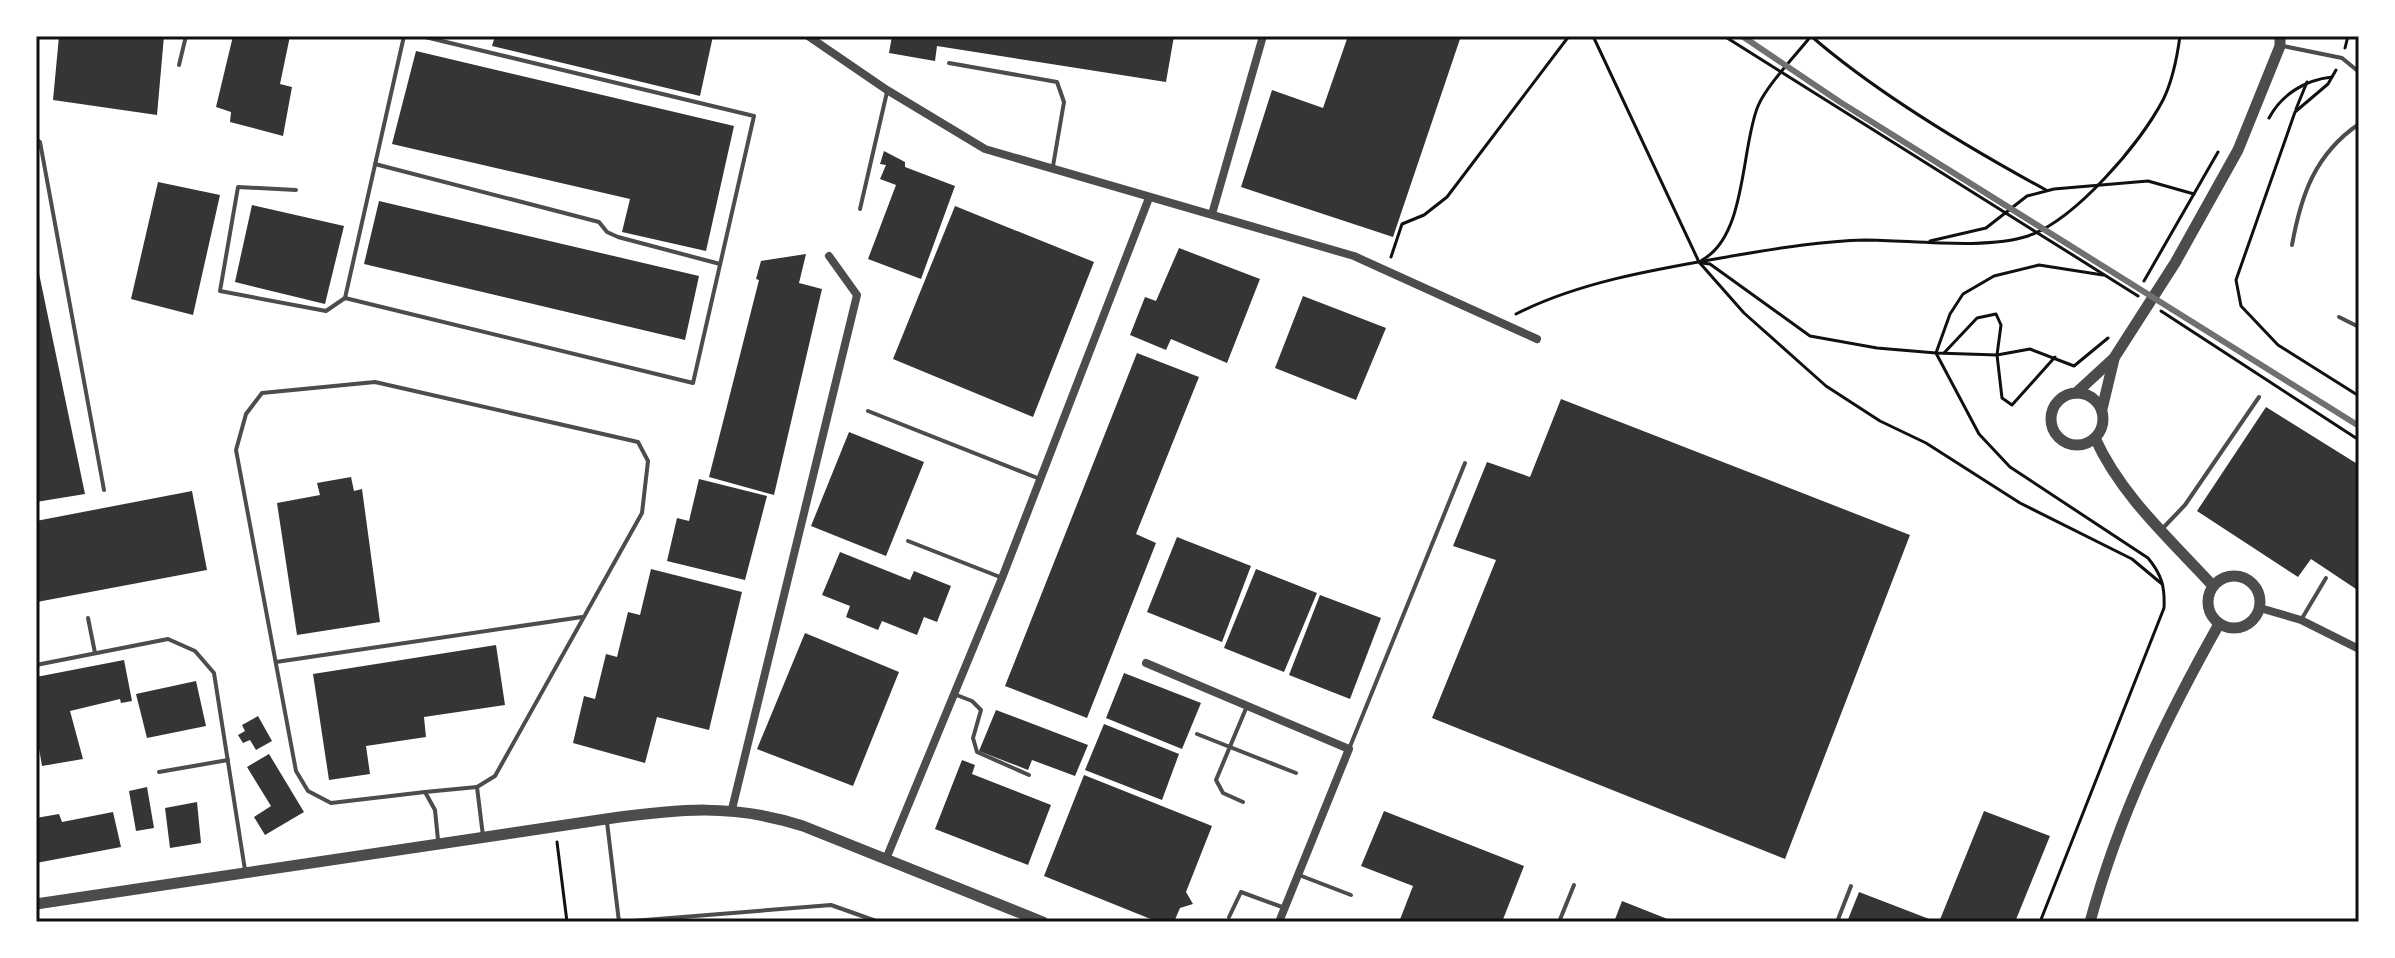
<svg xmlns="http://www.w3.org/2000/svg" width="2395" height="958" viewBox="0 0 2395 958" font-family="Inter,sans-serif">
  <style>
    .building { fill: #353535 }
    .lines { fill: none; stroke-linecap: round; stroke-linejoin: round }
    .path { stroke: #111; stroke-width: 3 }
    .service { stroke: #4c4c4c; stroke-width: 4 }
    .minor { stroke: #4c4c4c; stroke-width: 8 }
    .tertiary { stroke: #4c4c4c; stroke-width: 11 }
    .rail { stroke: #707070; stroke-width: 6 }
    .neatline { fill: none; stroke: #111; stroke-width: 3 }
  </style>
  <rect width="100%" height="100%" fill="#fff"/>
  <g class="building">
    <polygon points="59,36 164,36 157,115 53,100"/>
    <polygon points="233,36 290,36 280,84 292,87 283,136 230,122 231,112 216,107"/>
    <polygon points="495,36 713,36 700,96 492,46"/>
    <polygon points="892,36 1174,36 1166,82 937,46 935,61 889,53"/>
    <polygon points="1348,36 1461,36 1393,237 1241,187 1272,90 1323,108"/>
    <polygon points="416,51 734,126 706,251 622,232 630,199 392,144"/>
    <polygon points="884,151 905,162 905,167 955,186 921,279 868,259 896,185 880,179 886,165 880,164"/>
    <polygon points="158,182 220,195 193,315 131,299"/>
    <polygon points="379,201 699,276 685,340 364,264"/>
    <polygon points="252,205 344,226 325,304 235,282"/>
    <polygon points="955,206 1094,262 1033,417 893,359"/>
    <polygon points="1179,248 1260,279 1227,363 1171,339 1166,350 1130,335 1145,297 1156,301"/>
    <polygon points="806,254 799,283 822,289 774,495 709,477 759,280 756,279 761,261"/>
    <polygon points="36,259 85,494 36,502"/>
    <polygon points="1303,296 1386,328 1356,400 1275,368"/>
    <polygon points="1137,353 1199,377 1136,534 1156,543 1087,718 1005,686"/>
    <polygon points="1561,399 1910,535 1785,859 1432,718 1496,560 1453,546 1487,462 1530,477"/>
    <polygon points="2266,407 2359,465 2359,591 2311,559 2298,577 2197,511"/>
    <polygon points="849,432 924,462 886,556 811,526"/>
    <polygon points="351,477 354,491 362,489 380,622 297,635 277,503 320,495 317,483"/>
    <polygon points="699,479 767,496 745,580 667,561 677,518 689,521"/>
    <polygon points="192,491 207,570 37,602 36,521"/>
    <polygon points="1177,537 1251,566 1222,642 1147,612"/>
    <polygon points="840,552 910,580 914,571 951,586 937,622 924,617 917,635 882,621 878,630 846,617 850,606 822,595"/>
    <polygon points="651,569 742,592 709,730 657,717 645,763 573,743 584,696 595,699 606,654 617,657 628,612 640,615"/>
    <polygon points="1256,569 1317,593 1284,672 1224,648"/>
    <polygon points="1320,595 1381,618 1350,699 1289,675"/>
    <polygon points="805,633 899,672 853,786 757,749"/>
    <polygon points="496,645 505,705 424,717 426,737 366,746 370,774 329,780 313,674"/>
    <polygon points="124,660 132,701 121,703 120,699 70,711 83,759 42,766 36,731 36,677"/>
    <polygon points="1124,673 1201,703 1182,749 1106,718"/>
    <polygon points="196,681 206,726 147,738 136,694"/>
    <polygon points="996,710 1088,745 1075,776 1032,760 1028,770 979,751"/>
    <polygon points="258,716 272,741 256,750 250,740 243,743 238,735 245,731 242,725"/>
    <polygon points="1104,724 1179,754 1162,800 1085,770"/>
    <polygon points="269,754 304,812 265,835 254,817 271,806 247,767"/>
    <polygon points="962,760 975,765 972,774 1051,805 1028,865 935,829"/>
    <polygon points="1084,775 1212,826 1186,892 1193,904 1180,908 1174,922 1158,922 1044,876"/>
    <polygon points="147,787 154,828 136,831 129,791"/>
    <polygon points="197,802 201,843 170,848 165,808"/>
    <polygon points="1384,811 1524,866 1502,922 1399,922 1413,886 1361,866"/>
    <polygon points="1984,811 2050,836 2015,922 1939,922"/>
    <polygon points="113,812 121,847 36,863 36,818 59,814 62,822"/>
    <polygon points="1859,892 1937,922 1847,922"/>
    <polygon points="1622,901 1675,922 1614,922"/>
  </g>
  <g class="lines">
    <g class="path">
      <polyline points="1593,36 1699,262 1744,313 1826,386 1880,421 1926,443 2020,503 2132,559 2162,584"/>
      <polyline points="1724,36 2138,296"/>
      <path d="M1811,36C1879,95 1967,147 2046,190"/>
      <polyline points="2345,48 2348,36"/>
      <polyline points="2336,70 2328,84 2295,112 2236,280 2241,306 2278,345 2359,396"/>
      <polyline points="2296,109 2307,82"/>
      <path d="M2269,118C2282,94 2305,80 2332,77"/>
      <polyline points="1930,241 1986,228 2027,196 2054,189 2148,181 2194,194"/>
      <polyline points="1391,257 1402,224 1424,215 1447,197 1569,36"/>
      <path d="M1702,260C1747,236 1741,146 1758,106C1767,85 1796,55 1811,36"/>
      <polyline points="1702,263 1710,264 1810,336 1877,348 1936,353 1997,355 2030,349 2074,366 2108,338"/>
      <polyline points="2144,281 2218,152"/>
      <polyline points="2161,311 2359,440"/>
      <path d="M1516,314C1583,280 1664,268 1738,255C1780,248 1822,241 1865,240C1911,240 1985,250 2028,236C2075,220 2140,144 2163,100C2173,80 2177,58 2180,36"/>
      <polyline points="1944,353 1977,318 1996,314 2001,325 1997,355 2002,398 2012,405 2055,357"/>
      <polyline points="557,842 567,922"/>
      <path d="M2040,922L2164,608C2165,587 2162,575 2148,558L2010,467L1979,434L1936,353L1950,314L1963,294L1994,276L2039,265L2103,275"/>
    </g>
    <g class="service">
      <polyline points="2283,46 2342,58 2359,72"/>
      <polyline points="949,63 1057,82 1064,102 1053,166"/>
      <polyline points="179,65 186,36"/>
      <polyline points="36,139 40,142 104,490"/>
      <polyline points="375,164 599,222 607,232 618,237 720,264"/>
      <polyline points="296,190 238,187 220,291 326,311 345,298 404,36"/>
      <polyline points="860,209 887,92"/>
      <path d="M2292,245C2301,195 2315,154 2359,124"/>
      <polyline points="345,298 693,383 754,116 421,36"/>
      <polyline points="2339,317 2359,327"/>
      <polyline points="868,411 1040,479"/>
      <polyline points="2163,528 2185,505 2259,397"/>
      <polyline points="908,541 1000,577"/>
      <polyline points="88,618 95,653"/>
      <polyline points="2301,620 2326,578"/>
      <polyline points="276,662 582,617"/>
      <polyline points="36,665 168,639 195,651 214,673 245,870"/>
      <polyline points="954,694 972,701 981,710 973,738 977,752 1029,775"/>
      <polyline points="1197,734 1296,773"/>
      <polyline points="1349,749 1465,463"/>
      <polyline points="159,772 228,760"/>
      <polyline points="425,792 477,787"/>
      <polyline points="1243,802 1223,793 1216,780 1247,706"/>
      <polyline points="607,822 619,922"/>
      <polyline points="438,840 435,810 425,792 331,803 308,791 296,771 236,450 246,414 262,393 375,382 638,442 648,461 642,513 495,776 477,787 483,836"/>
      <polyline points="1299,875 1351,895"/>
      <polyline points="1229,917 1241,892 1285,908"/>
      <polyline points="620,922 831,905 879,922"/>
      <polyline points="1559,922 1574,885"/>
      <polyline points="1837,922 1851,886"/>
    </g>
    <g class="minor">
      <polyline points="808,36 887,90 985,149 1354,256 1537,339"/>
      <polyline points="1212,214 1263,36"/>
      <polyline points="2260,608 2301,620 2359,649"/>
      <polyline points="1146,663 1349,749 1279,922"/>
      <polyline points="732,809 857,295 829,256"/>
      <polyline points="886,859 1002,578 1149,198"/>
    </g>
    <g class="tertiary">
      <circle cx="2077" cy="419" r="26"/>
      <polyline points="2076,393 2114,358 2175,263 2238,150 2280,46 2280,36"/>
      <polyline points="2102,409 2114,359"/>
      <path d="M2095,438C2121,496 2171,540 2213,586"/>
      <circle cx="2234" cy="602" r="26"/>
      <path d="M36,904L606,819C679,809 732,803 803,826L1043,922"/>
      <path d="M2090,922C2119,815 2165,720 2219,624"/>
    </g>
    <polyline class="rail" points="1742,36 1840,102 2359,426"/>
  </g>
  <rect width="2395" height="958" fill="none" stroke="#ffffff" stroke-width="76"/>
  <rect x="38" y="38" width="2319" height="882" class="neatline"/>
</svg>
